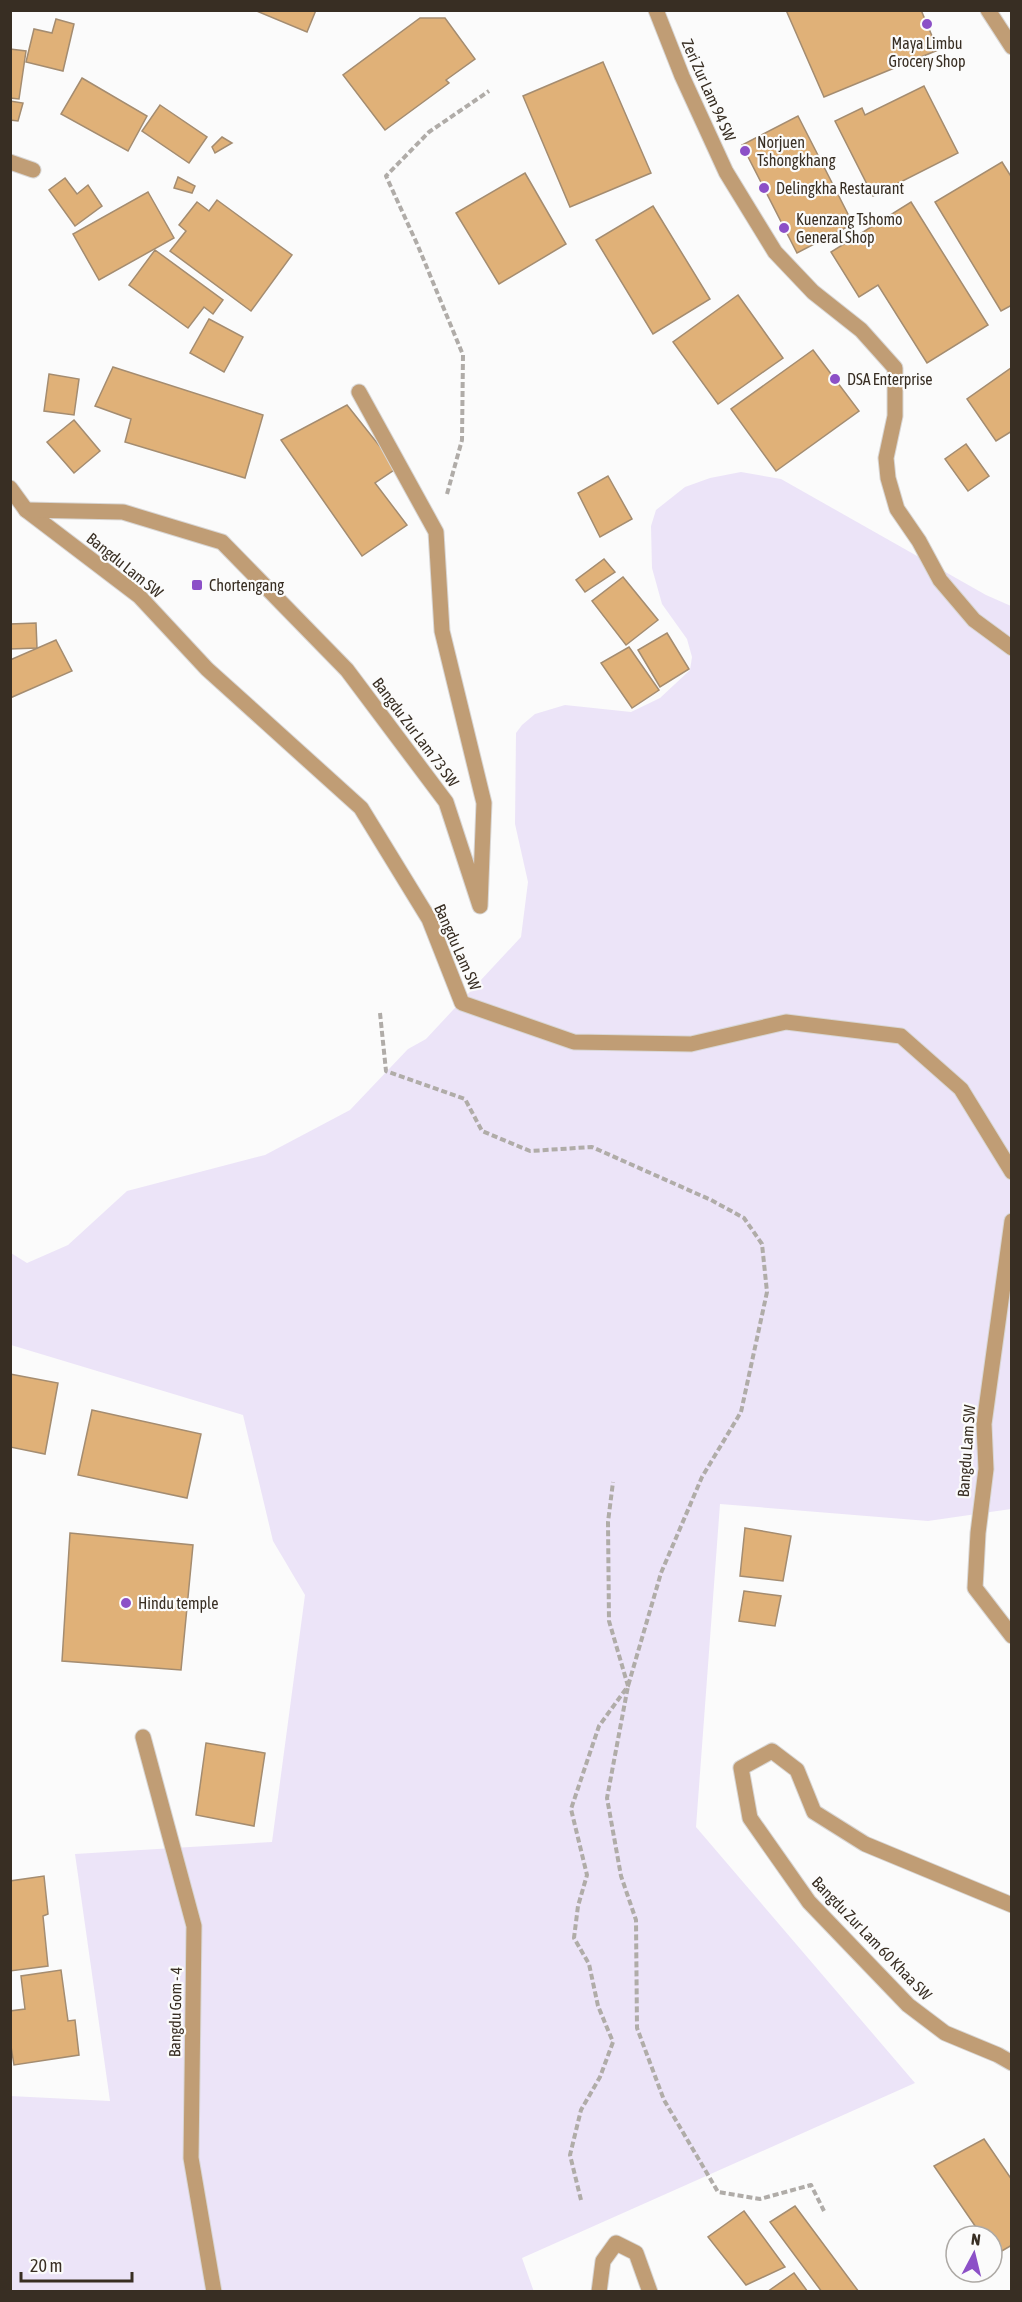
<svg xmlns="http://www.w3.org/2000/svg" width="1022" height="2302" viewBox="0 0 1022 2302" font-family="'Asap Condensed',sans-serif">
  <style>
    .green { fill: #ece4f8 }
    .building { fill: #e0b178; stroke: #a48c70; stroke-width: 1.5 }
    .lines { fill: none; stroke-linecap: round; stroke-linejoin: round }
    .minor-casing { stroke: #d8d6d4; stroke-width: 17 }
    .path { stroke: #b0aca8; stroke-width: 4; stroke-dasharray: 6 3; stroke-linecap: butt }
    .minor { stroke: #c09d75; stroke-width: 15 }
    .poi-dot { fill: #8c50c7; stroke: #fbfbfb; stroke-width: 2 }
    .labels { text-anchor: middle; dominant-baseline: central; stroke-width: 4.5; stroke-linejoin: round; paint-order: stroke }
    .poi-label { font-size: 16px; fill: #382e23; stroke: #fbfbfb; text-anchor: start }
    .street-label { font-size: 16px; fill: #382e23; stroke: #fbfbfb }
  </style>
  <rect width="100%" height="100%" fill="#fbfbfb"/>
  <polygon class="green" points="741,472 781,479 986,595 1011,606 1011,1509 928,1521 720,1504 696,1827 915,2083 522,2258 534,2292 11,2291 10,2096 110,2101 75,1854 272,1842 305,1595 273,1541 243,1415 11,1345 11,1253 27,1263 68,1245 127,1191 265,1155 350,1110 408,1049 426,1039 521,937 528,882 515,824 516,733 522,725 535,714 565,705 631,712 660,698 690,670 692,657 687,639 662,604 652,568 651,526 656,510 685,487 710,478"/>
  <g class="building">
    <polygon points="254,10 316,10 307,32"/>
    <polygon points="786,10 921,10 938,50 824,97"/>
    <polygon points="420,18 445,18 475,59 446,80 449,83 385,130 343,75"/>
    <polygon points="56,19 74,24 63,71 26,62 34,29 52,33"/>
    <polygon points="10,49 26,51 19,99 10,98"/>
    <polygon points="603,62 651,173 570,207 523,96"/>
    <polygon points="82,78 147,116 128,151 61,114"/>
    <polygon points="924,86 958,153 873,196 835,121 862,108 865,115"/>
    <polygon points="10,101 23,103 18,121 10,120"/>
    <polygon points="160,105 207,137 189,163 142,131"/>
    <polygon points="798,116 853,224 797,253 742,145"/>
    <polygon points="222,137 232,143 215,153 212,147"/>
    <polygon points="1002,162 1012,178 1012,305 1001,311 935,202"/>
    <polygon points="525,173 566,244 499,284 456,213"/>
    <polygon points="178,177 195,186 192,193 174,188"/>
    <polygon points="65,178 77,194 88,185 102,206 75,226 49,190"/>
    <polygon points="148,192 174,238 99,280 73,234"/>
    <polygon points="217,200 292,255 251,311 170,251 186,231 179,225 197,202 209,211"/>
    <polygon points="911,202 988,325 927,363 878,285 859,297 831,252"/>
    <polygon points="653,206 710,299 653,334 596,240"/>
    <polygon points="155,250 223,300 213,314 204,307 188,328 129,285"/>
    <polygon points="738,295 783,358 718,404 673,342"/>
    <polygon points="209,319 243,337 224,372 190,353"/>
    <polygon points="813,350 859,411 776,471 731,409"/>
    <polygon points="113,367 263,415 245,478 125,442 131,419 95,406"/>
    <polygon points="1011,368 1012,431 996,441 967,399"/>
    <polygon points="49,374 79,379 74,415 44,411"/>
    <polygon points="347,405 397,468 375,483 407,525 362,556 281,440"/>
    <polygon points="74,420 100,451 74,473 47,442"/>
    <polygon points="966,444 989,476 968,491 945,459"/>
    <polygon points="608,476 632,519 600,537 578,493"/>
    <polygon points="604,559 615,572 585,592 576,580"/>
    <polygon points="623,577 658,620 626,645 592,601"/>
    <polygon points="36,623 37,648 10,649 10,624"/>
    <polygon points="667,633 689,669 660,687 638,650"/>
    <polygon points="56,640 72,671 10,698 10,660"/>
    <polygon points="629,647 659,690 632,708 601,663"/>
    <polygon points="10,1374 58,1383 45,1454 10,1447"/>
    <polygon points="92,1410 201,1434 187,1498 78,1475"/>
    <polygon points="745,1528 791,1536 783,1581 740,1576"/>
    <polygon points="70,1533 193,1545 181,1670 62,1661"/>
    <polygon points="744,1591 781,1596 775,1626 739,1621"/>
    <polygon points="206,1743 265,1753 254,1826 196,1815"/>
    <polygon points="44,1876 48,1914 43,1916 48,1966 10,1971 10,1881"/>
    <polygon points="61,1970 68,2021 75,2020 79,2055 14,2065 10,2040 10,2011 25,2009 21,1976"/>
    <polygon points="984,2139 1012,2180 1012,2245 995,2255 992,2251 992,2236 982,2236 934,2166"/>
    <polygon points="795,2206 859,2292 822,2292 770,2222"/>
    <polygon points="744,2211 785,2267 746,2285 708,2237"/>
    <polygon points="794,2273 808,2292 767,2292"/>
  </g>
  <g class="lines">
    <defs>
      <g id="minor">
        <polyline points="656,10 682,76 726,172 775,252 813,292 861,330 895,368 895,416 886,458 888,478 897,509 919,541 940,580 974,620 1012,648"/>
        <polyline points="988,10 1012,47"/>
        <polyline points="10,162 33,170"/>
        <polyline points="10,488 26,510 139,596 207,669 361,808 429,919 462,1003 574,1042 691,1044 786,1022 901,1036 961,1089 1012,1172"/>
        <polyline points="26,510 123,512 222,542 347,670 446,802 480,906 484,803 442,631 436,532 359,392"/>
        <polyline points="1012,1221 984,1424 986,1469 978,1533 975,1588 1012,1636"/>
        <polyline points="143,1737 194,1926 191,2158 214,2292"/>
        <polyline points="1012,1905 865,1844 814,1812 797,1770 772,1751 741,1768 750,1818 809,1902 908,2005 945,2033 998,2055 1012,2063"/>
        <polyline points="599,2292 603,2261 616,2243 636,2253 650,2292"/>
      </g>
    </defs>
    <use href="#minor" class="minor-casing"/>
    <g class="path">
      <polyline points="447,494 462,440 463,355 418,246 386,176 429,132 489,91"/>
      <polyline points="380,1013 386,1071 465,1099 482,1131 530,1151 592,1147 711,1200 744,1218 762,1244 767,1292 741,1412 702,1477 661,1573 628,1686 607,1798 621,1876 636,1920 637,2028 664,2100 718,2192 760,2199 811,2185 824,2211"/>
      <polyline points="581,2200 570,2155 581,2110 600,2077 613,2042 598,2006 589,1964 574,1938 578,1906 587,1875 571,1809 599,1726 628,1686 609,1621 608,1522 613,1482"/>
    </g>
    <use href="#minor" class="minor"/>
  </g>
  <g class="poi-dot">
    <circle cx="927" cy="24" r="6"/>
    <circle cx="745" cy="151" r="6"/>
    <circle cx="764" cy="188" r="6"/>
    <circle cx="784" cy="228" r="6"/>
    <circle cx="835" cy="379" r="6"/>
    <rect x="191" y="579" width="12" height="12" rx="3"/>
    <circle cx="126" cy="1603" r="6"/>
  </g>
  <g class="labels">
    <g class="poi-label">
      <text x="927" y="43" text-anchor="middle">Maya Limbu<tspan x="927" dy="18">Grocery Shop</tspan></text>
      <text x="757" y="142">Norjuen<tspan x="757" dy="18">Tshongkhang</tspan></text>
      <text x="776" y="188">Delingkha Restaurant</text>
      <text x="796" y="219">Kuenzang Tshomo<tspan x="796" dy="18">General Shop</tspan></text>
      <text x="847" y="379">DSA Enterprise</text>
      <text x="209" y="585">Chortengang</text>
      <text x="138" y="1603">Hindu temple</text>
    </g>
    <g class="street-label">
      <text transform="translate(709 90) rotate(66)">Zeri Zur Lam 94 SW</text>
      <text transform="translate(125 565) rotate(39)">Bangdu Lam SW</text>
      <text transform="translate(416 732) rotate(53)">Bangdu Zur Lam 73 SW</text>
      <text transform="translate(458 947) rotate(66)">Bangdu Lam SW</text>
      <text transform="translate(966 1451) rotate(-86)">Bangdu Lam SW</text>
      <text transform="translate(872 1938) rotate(46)">Bangdu Zur Lam 60 Khaa SW</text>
      <text transform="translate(175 2012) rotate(-89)">Bangdu Gom - 4</text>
    </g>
  </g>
  <rect width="1022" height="2302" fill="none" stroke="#382e23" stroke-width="24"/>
  <g transform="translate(974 2254) rotate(7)"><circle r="28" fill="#fbfbfb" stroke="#ada9a5" stroke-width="1.5"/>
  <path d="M0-4.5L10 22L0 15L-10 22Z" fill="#8c50c7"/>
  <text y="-9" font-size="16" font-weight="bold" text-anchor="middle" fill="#382e23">N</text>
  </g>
  <path d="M21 2272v9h111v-9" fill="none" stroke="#382e23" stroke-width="3"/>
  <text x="30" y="2272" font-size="18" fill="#382e23" stroke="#fbfbfb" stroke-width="4.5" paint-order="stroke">20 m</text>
</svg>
